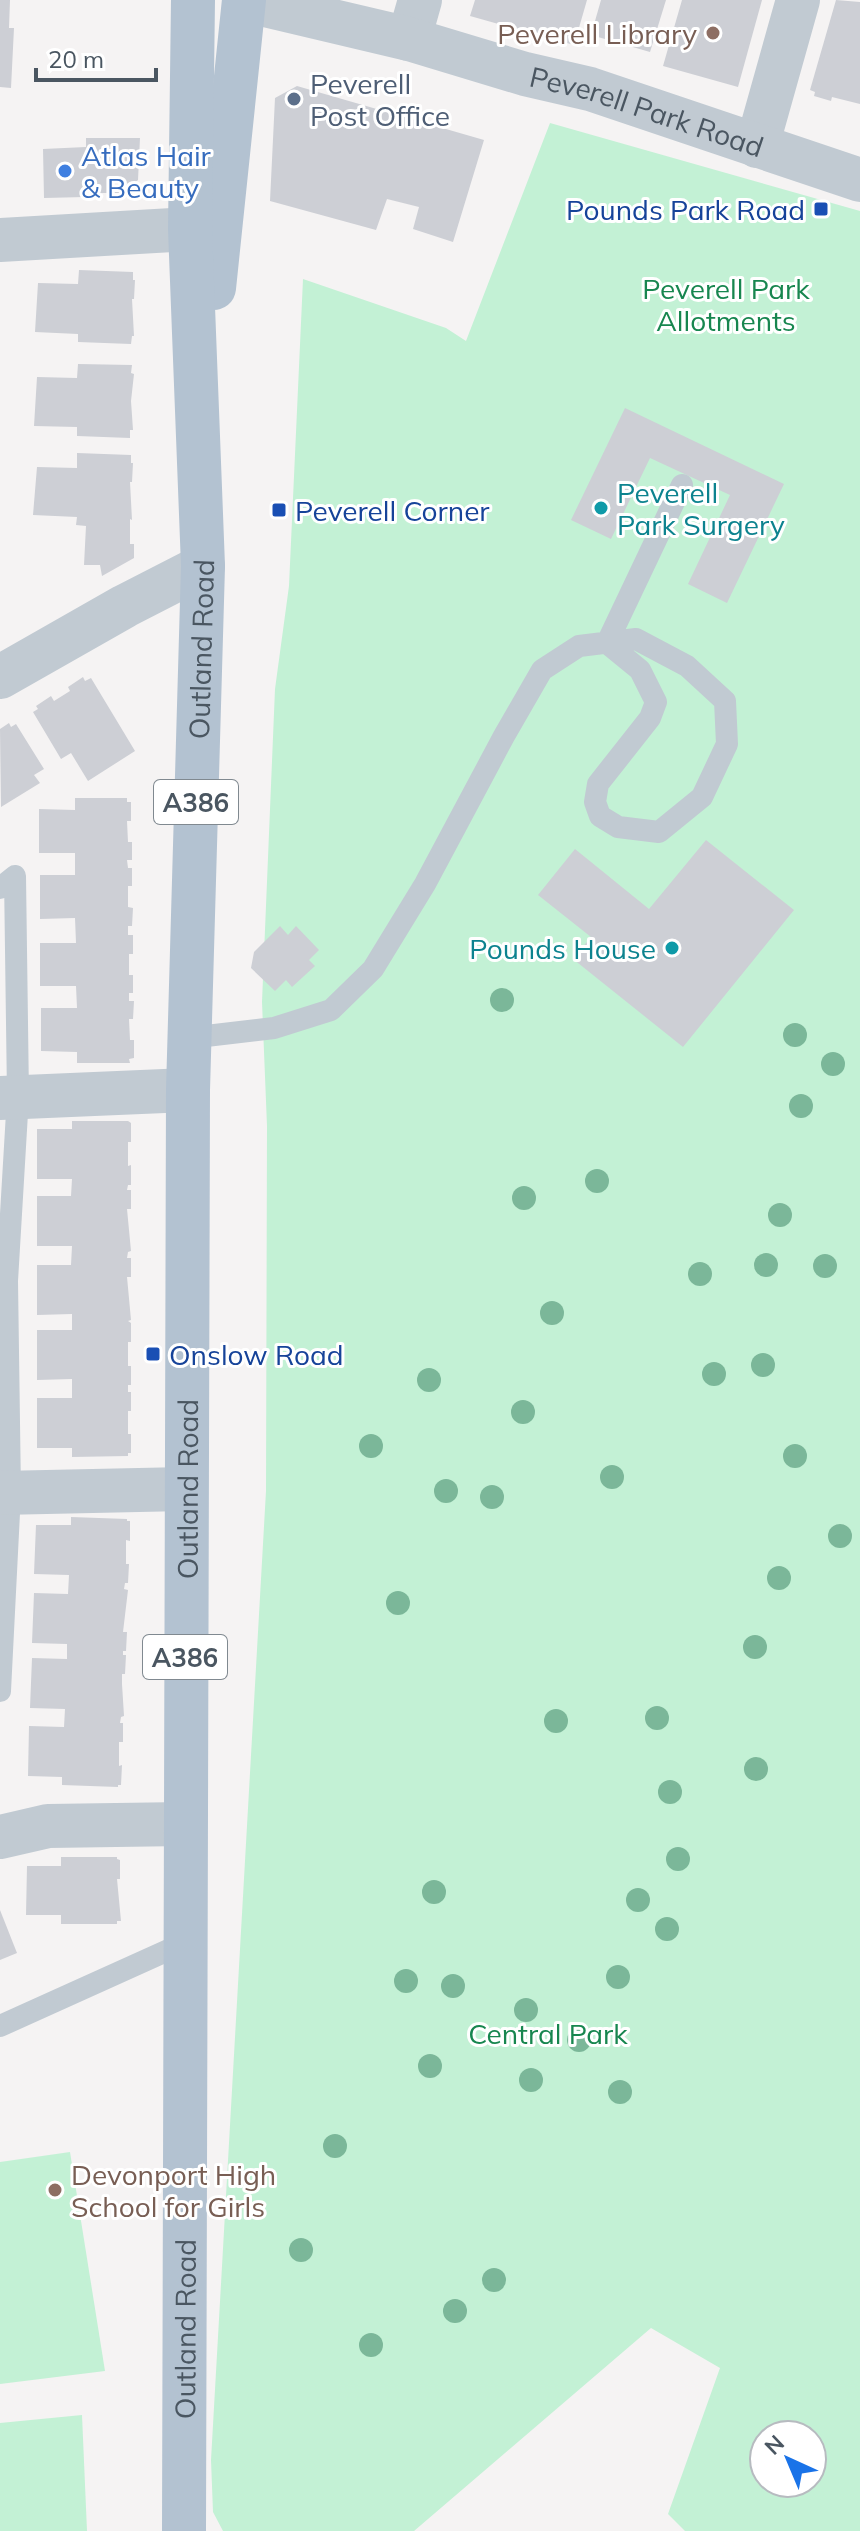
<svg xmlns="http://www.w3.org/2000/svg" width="860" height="2531" viewBox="0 0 860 2531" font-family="Mulish,sans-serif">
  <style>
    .green { fill: #c3f1d5; fill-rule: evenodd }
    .building { fill: #cdcfd5 }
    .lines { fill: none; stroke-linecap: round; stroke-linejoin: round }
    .service { stroke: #c1cad2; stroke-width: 22 }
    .minor { stroke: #c1cad2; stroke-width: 44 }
    .tertiary { stroke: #c1cad2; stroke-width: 44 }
    .primary { stroke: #b3c2d1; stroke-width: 44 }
    .tree { fill: #7bb799 }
    .education-dot { fill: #8d6e63; stroke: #fff; stroke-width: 3 }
    .service-dot { fill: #5c6f8a; stroke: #fff; stroke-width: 3 }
    .shop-dot { fill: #3f7fe0; stroke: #fff; stroke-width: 3 }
    .transit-dot { fill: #1a4fb4; stroke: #fff; stroke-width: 3 }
    .culture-dot { fill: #0f9aa8; stroke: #fff; stroke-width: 3 }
    .labels { text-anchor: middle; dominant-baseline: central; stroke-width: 6; stroke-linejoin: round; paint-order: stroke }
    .shield { fill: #fff; stroke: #808990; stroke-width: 2 }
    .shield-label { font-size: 26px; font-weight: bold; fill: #4a5661 }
    .education-label { font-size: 28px; fill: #785e54; stroke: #fff; text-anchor: end }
    .service-label { font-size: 28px; fill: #4e5e75; stroke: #fff; text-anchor: start }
    .street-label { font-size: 28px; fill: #4a5661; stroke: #fff }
    .shop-label { font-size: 28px; fill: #366cbe; stroke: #fff; text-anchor: start }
    .transit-label { font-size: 28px; fill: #164399; stroke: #fff; text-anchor: start }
    .park-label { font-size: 28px; fill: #17864f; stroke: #fff }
    .culture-label { font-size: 28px; fill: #0d838f; stroke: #fff; text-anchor: start }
  </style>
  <rect width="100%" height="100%" fill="#f5f3f3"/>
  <g class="green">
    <path d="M550,123L860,211V2531H685L668,2514L720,2368L651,2328L414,2531H223L213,2512L211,2460L266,1491L267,1126L262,1002L275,689L289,586L303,279L446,328L466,341ZM764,2435H812V2483H764Z"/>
    <polygon points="70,2152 105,2371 0,2384 0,2162"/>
    <polygon points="82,2415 87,2531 0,2531 0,2423"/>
  </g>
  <g class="building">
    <polygon points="0,0 10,0 9,28 14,28 11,88 0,87"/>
    <polygon points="475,0 587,0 574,45 470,16"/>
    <polygon points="601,0 666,0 650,52 591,35"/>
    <polygon points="682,0 762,0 738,87 663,66"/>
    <polygon points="836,0 860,2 860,104 832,97 831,101 814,96 815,92 810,90"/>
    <polygon points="297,86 484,140 453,242 413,229 419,207 387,199 376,230 270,201 275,98"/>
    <polygon points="86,138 140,138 138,180 124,193 86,193 85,197 44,198 43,149 86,147"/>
    <polygon points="79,270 133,272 133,280 135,280 134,299 132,299 134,336 132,336 131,344 78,342 78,334 35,332 38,283 78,284"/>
    <polygon points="78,364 132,365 131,373 134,374 131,401 133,430 130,430 130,438 77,436 77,427 34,426 37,377 77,378"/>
    <polygon points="625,408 784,484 727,603 688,584 730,495 650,458 611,539 571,520"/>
    <polygon points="77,453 131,455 131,463 133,463 132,482 130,482 132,520 130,519 130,544 134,544 134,558 102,576 100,565 84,565 86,526 76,525 77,517 33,515 37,467 77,468"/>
    <polygon points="83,677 85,681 91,678 135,751 88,781 71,753 61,759 33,712 38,709 36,706 51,696 54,701 70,691 68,687"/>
    <polygon points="9,723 11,727 16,724 44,769 34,775 40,783 1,807 0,729"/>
    <polygon points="75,798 127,798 127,802 131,802 131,821 127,821 128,842 132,842 132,860 127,860 128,868 132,868 132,886 128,886 128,907 133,908 132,926 128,926 128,935 133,935 133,954 129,954 129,975 133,975 133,993 129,993 129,1001 134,1001 133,1019 129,1019 130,1040 134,1040 134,1058 129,1059 130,1063 77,1063 77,1052 41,1051 41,1008 77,1008 76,986 40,986 40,943 76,943 75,918 40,919 40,875 75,875 75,853 39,853 39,809 75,810"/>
    <polygon points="706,840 794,910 683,1047 573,959 591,937 538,895 575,849 649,909"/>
    <polygon points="280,926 288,935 296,926 319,950 309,960 315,966 292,987 286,980 275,991 251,968 254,952"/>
    <polygon points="72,1121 128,1121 131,1123 131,1142 128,1142 128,1166 131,1165 131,1185 128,1185 127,1190 131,1190 131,1209 127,1209 131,1251 128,1252 127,1258 131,1258 131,1277 127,1277 131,1320 128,1321 131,1323 131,1342 128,1342 128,1366 131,1366 131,1385 128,1385 128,1392 131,1392 131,1411 128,1411 128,1434 131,1434 131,1453 128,1453 128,1456 72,1457 72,1448 37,1448 37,1398 72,1398 72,1379 37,1380 37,1330 72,1330 72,1314 37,1315 37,1265 71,1265 72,1246 37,1246 37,1196 71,1196 72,1179 37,1179 37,1129 72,1129"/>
    <polygon points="71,1517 127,1519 127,1521 130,1521 130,1541 126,1540 126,1564 129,1564 128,1583 125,1583 124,1589 128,1590 123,1632 127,1632 126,1651 123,1651 123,1655 126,1655 125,1674 122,1674 122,1684 124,1716 121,1717 120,1723 123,1723 123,1742 119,1742 119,1766 122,1765 121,1785 118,1785 118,1787 62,1785 62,1777 28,1776 29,1726 64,1727 65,1709 30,1708 32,1658 67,1659 67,1644 32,1643 34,1593 68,1594 69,1575 34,1574 36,1525 71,1525"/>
    <polygon points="61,1857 117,1857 117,1859 120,1860 120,1879 117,1879 121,1921 117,1921 117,1924 61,1924 61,1915 26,1915 27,1866 61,1866"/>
    <polygon points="0,1910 17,1953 0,1960"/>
  </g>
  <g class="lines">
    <g class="service">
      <polyline points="0,888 15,876 18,1096 7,1281 10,1493 0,1691"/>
      <polyline points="189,1038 274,1028 331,1010 373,969 425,884 504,736 542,670 579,646 636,639 687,666 725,701 727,744 702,797 659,832 618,827 600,816 595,802 598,784 650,718 656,702 640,670 607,643 682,485"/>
      <polyline points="0,2026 184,1943"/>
    </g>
    <g class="minor">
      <polyline points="409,39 420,0"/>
      <polyline points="757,146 798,0"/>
      <polyline points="0,240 190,229"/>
      <polyline points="0,677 125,606 203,566"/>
      <polyline points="0,1098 188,1090"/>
      <polyline points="0,1493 185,1489"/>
      <polyline points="0,1837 48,1826 184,1824"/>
    </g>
    <path class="tertiary" id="s1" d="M244,0L409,39L525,74L590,89L860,180"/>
    <g class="primary">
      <polyline points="214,288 244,0"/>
      <path id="s2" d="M184,2531L188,1090L203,566L190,229L193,0"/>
    </g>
  </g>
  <g class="tree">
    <circle cx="502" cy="1000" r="12"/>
    <circle cx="795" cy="1035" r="12"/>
    <circle cx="833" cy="1064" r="12"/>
    <circle cx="801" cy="1106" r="12"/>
    <circle cx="597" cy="1181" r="12"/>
    <circle cx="524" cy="1198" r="12"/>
    <circle cx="780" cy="1215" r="12"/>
    <circle cx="766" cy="1265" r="12"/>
    <circle cx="825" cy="1266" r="12"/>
    <circle cx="700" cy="1274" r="12"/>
    <circle cx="552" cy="1313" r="12"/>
    <circle cx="763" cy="1365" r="12"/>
    <circle cx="714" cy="1374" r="12"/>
    <circle cx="429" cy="1380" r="12"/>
    <circle cx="523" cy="1412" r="12"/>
    <circle cx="371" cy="1446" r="12"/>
    <circle cx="795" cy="1456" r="12"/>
    <circle cx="612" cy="1477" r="12"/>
    <circle cx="446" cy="1491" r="12"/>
    <circle cx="492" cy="1497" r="12"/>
    <circle cx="840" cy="1536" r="12"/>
    <circle cx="779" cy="1578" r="12"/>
    <circle cx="398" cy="1603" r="12"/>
    <circle cx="755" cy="1647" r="12"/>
    <circle cx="657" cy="1718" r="12"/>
    <circle cx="556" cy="1721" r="12"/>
    <circle cx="756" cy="1769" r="12"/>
    <circle cx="670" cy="1792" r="12"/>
    <circle cx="678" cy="1859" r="12"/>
    <circle cx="434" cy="1892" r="12"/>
    <circle cx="638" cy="1900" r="12"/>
    <circle cx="667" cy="1929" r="12"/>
    <circle cx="618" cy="1977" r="12"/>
    <circle cx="406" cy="1981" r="12"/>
    <circle cx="453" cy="1986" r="12"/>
    <circle cx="526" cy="2010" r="12"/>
    <circle cx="579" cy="2040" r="12"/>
    <circle cx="430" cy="2066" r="12"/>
    <circle cx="531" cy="2080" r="12"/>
    <circle cx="620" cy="2092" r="12"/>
    <circle cx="335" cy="2146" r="12"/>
    <circle cx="301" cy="2250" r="12"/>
    <circle cx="494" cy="2280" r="12"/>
    <circle cx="455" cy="2311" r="12"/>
    <circle cx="371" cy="2345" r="12"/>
  </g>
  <g class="education-dot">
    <circle cx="713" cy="33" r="8"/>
    <circle cx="55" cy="2190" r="8"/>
  </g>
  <circle class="service-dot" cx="294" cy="99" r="8"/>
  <circle class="shop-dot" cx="65" cy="171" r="8"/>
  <g class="transit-dot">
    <rect x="813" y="201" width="16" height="16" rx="4"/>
    <rect x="271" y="502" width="16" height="16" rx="4"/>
    <rect x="145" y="1346" width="16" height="16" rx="4"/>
  </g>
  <g class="culture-dot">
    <circle cx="601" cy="508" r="8"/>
    <circle cx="672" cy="948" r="8"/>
  </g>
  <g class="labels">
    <g class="shield">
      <rect x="154" y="780" width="84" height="44" rx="6"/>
      <rect x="143" y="1635" width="84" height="44" rx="6"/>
    </g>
    <g class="shield-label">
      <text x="196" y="802">A386</text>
      <text x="185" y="1657">A386</text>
    </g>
    <g class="education-label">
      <text x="697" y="33">Peverell Library</text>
      <text x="71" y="2174" text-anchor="start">Devonport High<tspan x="71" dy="32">School for Girls</tspan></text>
    </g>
    <g class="service-label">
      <text x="310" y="83">Peverell<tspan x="310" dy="32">Post Office</tspan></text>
    </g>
    <g class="street-label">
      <text stroke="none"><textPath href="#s1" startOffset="418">Peverell Park Road</textPath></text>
      <text stroke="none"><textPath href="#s2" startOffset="1882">Outland Road</textPath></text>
      <text stroke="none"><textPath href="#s2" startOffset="1042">Outland Road</textPath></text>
      <text stroke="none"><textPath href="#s2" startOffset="202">Outland Road</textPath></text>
    </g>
    <g class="shop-label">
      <text x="81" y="155">Atlas Hair<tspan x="81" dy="32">&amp; Beauty</tspan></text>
    </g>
    <g class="transit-label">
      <text x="805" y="209" text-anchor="end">Pounds Park Road</text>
      <text x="295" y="510">Peverell Corner</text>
      <text x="169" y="1354">Onslow Road</text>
    </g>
    <g class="park-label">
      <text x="726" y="288">Peverell Park<tspan x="726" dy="32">Allotments</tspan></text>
      <text x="548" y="2033">Central Park</text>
    </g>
    <g class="culture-label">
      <text x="617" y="492">Peverell<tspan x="617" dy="32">Park Surgery</tspan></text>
      <text x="656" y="948" text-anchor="end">Pounds House</text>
    </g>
  </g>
  <g transform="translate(788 2459) rotate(316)"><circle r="38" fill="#ffffff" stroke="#b7bbc0" stroke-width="2"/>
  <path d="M0-6L14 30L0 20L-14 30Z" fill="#1a73e8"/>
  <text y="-12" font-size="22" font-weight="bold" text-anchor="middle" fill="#4a5661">N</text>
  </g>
  <path d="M36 68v12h120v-12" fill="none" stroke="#4a5661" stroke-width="4"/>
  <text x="48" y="68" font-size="24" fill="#4a5661" stroke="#ffffff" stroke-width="6" paint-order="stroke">20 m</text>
</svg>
